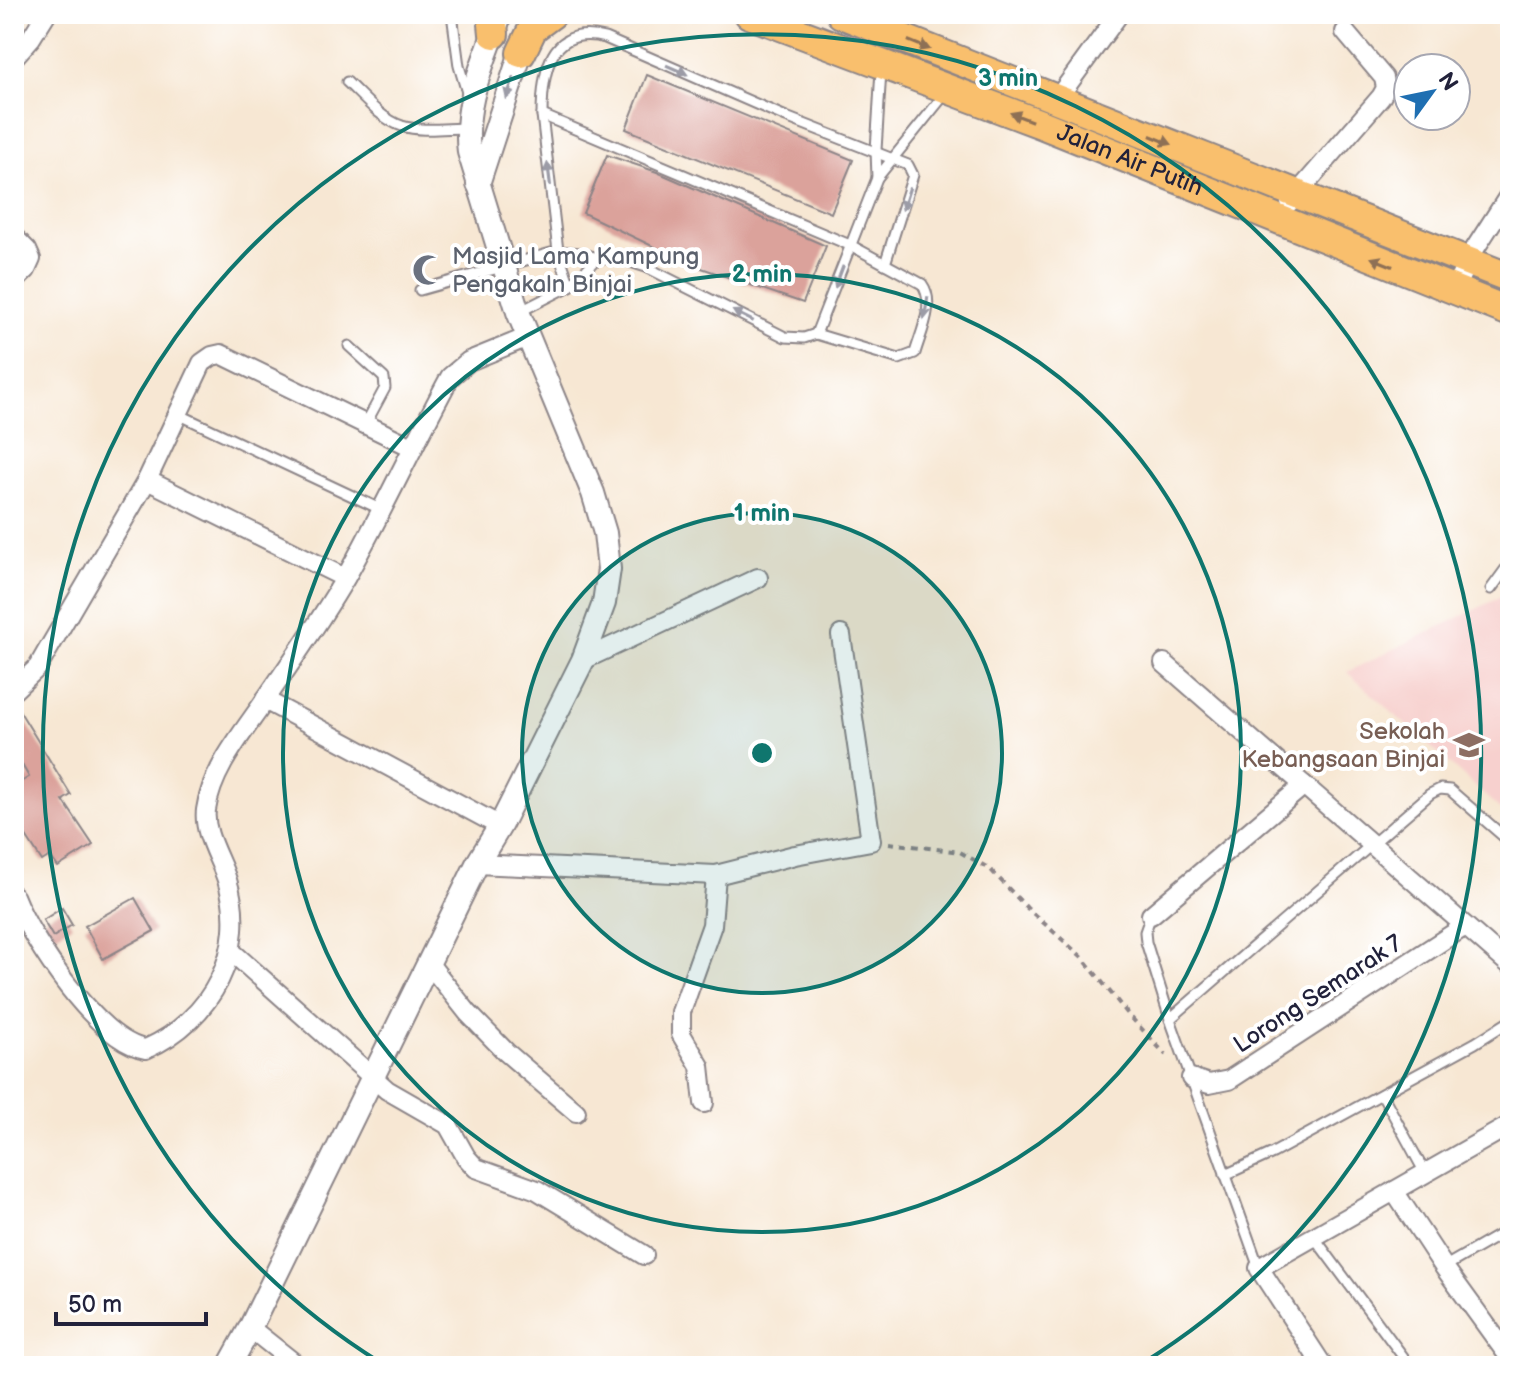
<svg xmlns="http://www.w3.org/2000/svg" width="1524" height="1380" viewBox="0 0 1524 1380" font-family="'Balsamiq Sans',sans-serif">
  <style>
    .built { fill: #f7d0ce }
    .building { fill: #dba29b }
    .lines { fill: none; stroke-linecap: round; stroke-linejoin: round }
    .service-casing { stroke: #8c8487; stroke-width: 13 }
    .minor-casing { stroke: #8c8487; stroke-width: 22 }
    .tertiary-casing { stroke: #8c8487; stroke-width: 26 }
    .primary-casing { stroke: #8c8487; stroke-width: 32 }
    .path { stroke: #8c8487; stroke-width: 4; stroke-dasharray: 6 6; stroke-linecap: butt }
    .service { stroke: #fff; stroke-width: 9 }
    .minor { stroke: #fff; stroke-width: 18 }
    .tertiary { stroke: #fff; stroke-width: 22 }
    .primary { stroke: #f9bf6d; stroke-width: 28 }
    .oneway { fill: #8e7054 }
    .oneway2 { fill: #9c9ca7 }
    .ring { fill: none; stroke: #0f766e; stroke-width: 4 }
    .labels { text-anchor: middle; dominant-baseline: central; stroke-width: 8; stroke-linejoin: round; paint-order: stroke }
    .street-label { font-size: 24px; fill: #22223b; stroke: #fff }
    .worship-label { font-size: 24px; fill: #5b616d; stroke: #fff; text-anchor: start }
    .education-label { font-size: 24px; fill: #785e54; stroke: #fff; text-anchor: end }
    .centre { fill: #0f766e; stroke: #fff; stroke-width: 4 }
    .ring-label { font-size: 24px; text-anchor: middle; font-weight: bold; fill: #0f766e; stroke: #fff; stroke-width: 8; stroke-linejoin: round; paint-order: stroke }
  </style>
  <rect width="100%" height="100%" fill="#fff"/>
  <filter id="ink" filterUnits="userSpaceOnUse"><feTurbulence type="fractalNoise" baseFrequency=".0125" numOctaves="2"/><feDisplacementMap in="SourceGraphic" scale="16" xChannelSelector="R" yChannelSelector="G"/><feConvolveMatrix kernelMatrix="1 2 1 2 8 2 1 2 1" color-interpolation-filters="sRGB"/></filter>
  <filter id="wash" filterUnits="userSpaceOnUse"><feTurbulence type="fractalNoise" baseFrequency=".006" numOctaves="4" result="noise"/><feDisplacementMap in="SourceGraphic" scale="32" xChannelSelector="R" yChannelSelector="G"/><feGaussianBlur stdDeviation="1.8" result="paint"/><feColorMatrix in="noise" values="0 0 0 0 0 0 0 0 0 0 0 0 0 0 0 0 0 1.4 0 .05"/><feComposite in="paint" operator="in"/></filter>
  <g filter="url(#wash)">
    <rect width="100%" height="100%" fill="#f7e7d3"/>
    <polygon class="built" points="1510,584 1510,818 1347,672 1503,596"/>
    <g id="blocks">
      <g class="building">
        <polygon points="647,75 853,160 831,213 626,129"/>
        <polygon points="607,155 657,172 826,246 803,303 690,264 583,213"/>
        <polygon points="14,702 71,795 63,800 93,845 58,867 50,856 42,861 20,827 14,830 14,786 29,777 14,751"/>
        <polygon points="135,898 154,931 103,959 85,926"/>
        <polygon points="62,908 72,925 53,937 43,920"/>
      </g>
    </g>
  </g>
  <g filter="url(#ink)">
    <use href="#blocks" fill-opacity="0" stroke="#8c8487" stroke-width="2"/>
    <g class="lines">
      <defs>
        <g id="service">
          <polyline points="452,14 459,66 468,96"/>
          <path d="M347,82C363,97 381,119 402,126C422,132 446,128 466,128"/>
          <polyline points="877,178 876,150 881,70"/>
          <path d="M570,286L558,251L542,115C542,72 550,24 605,38L786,117L908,165L913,175L885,264"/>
          <path d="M420,290L558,251L580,253L598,258L624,260L646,267L785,337L804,338L816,334L899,359L915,353C921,332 936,303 922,284L852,246L542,115"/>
          <polyline points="519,312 570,286 598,258"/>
          <polyline points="816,334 877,178 945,94"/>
          <polyline points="349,346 384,378 385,388 365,425"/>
          <polyline points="178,414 380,509"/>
          <polyline points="1491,589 1510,563"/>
          <polyline points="1151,915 1145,932 1146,942 1170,1019 1259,1268"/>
          <polyline points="1170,1019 1430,794 1440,789 1450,790 1510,842"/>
          <polyline points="1382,1094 1425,1173"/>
          <polyline points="1225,1175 1273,1153 1475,1043 1510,1021"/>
          <polyline points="1314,1237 1410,1366"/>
          <polyline points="1444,1267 1510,1229"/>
        </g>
        <g id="minor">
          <polyline points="14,57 31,38 46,14"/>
          <polyline points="1057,99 1119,14"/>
          <polyline points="1290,202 1381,97 1386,88 1384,78 1345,32"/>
          <polyline points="14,237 27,250 31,259 26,270 14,282"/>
          <polyline points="1454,292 1467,261 1510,194"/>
          <polyline points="147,480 345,578"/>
          <polyline points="583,660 758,578"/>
          <polyline points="1164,663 1510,965"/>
          <polyline points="14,690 38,667 46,653 147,480 202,363 212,356 221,354 412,447"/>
          <polyline points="265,700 500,826"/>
          <polyline points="477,864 716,875 795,855 871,841 841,635"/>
          <path d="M14,896C31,940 98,1042 146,1049C212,1020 249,949 227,880C220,858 203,833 206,810C211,773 238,739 259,709C288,666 320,622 346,577C383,511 414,443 450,377L469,361L528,337"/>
          <polyline points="1151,915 1304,785"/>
          <polyline points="232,952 387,1090 448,1125 466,1157 476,1168 537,1190 644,1255"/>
          <polyline points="430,965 468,1013 506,1052 576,1112"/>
          <polyline points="1191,1078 1209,1084 1229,1080 1465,926"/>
          <polyline points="704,1103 700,1066 681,1034 681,1012 712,925 716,875"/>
          <polyline points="1394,1191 1444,1267 1510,1358"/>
          <polyline points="250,1328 298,1366"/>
          <polyline points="1323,1366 1259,1268 1510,1125"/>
        </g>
        <g id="tertiary">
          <polyline points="478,184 525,40"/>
          <path d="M229,1366L250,1328L477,864L500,826L583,660L604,603L609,569L605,533L593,493L518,312L469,152C463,104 483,65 498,21"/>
        </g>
        <g id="primary">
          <polyline points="492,14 494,34"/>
          <path id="s1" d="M749,14L1041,124L1510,312"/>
          <polyline points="841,14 1510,278"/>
          <polyline points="521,53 533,28 552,14"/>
        </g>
      </defs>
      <use href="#service" class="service-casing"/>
      <use href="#minor" class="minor-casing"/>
      <use href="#tertiary" class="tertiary-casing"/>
      <use href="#primary" class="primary-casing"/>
      <polyline class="path" points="889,843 960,852 990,869 1027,908 1082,957 1127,1013 1166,1055"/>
      <use href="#service" class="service"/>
      <use href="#minor" class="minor"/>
      <use href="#tertiary" class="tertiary"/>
      <use href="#primary" class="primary"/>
    </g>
    <defs><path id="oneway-solid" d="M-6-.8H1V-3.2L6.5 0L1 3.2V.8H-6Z" transform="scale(2)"/></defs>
    <g class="oneway">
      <use href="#oneway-solid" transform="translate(919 45) rotate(22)"/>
      <use href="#oneway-solid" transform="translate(1021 117) rotate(-159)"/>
      <use href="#oneway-solid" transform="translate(1161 140) rotate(22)"/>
      <use href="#oneway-solid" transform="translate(1382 262) rotate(-158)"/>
    </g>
    <g class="oneway2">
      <use href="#oneway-solid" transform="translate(677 70) rotate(24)"/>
      <use href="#oneway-solid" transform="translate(510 88) rotate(108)"/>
      <use href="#oneway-solid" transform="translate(549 174) rotate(-97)"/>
      <use href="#oneway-solid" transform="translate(906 199) rotate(108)"/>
      <use href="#oneway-solid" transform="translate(839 277) rotate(111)"/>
      <use href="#oneway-solid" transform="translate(926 308) rotate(99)"/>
      <use href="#oneway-solid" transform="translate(743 316) rotate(-153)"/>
    </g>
  </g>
  <circle cx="762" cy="753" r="240" fill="#0f766e" fill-opacity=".12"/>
  <g class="ring">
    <circle cx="762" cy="753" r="240"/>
    <circle cx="762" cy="753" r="479"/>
    <path d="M381 1363A719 719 0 1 1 1143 1363"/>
  </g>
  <defs>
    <symbol id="mosque-bare" viewBox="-9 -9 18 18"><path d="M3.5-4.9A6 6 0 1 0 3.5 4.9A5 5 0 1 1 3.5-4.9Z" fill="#6b7280" stroke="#fff" stroke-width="2.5" paint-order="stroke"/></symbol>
    <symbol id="school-bare" viewBox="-9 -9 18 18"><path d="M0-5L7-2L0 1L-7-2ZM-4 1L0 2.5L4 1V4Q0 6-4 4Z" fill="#8d6e63" stroke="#fff" stroke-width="2.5" paint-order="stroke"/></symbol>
  </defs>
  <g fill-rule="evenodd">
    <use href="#mosque-bare" x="406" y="248" width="44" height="44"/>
    <use href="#school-bare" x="1447" y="723" width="44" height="44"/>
  </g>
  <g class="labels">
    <g class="street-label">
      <text stroke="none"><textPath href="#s1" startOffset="408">Jalan Air Putih</textPath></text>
      <text transform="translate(1318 994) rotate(-33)">Lorong Semarak 7</text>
    </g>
    <g class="worship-label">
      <text x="452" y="256">Masjid Lama Kampung<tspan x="452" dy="28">Pengakaln Binjai</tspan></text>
    </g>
    <g class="education-label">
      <text x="1445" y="731">Sekolah<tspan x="1445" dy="28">Kebangsaan Binjai</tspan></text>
    </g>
  </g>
  <circle cx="762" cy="753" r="12" class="centre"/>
  <g class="ring-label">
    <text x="1008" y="86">3 min</text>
    <text x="762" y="282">2 min</text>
    <text x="762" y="521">1 min</text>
  </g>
  <rect width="1524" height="1380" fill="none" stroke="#fff" stroke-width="48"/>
  <g transform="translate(1432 92) rotate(57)"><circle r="38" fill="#ffffff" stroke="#a7a7b1" stroke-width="2"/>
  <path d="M0-6L14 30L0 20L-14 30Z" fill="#1f6fb2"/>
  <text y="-12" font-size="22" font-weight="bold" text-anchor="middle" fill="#22223b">N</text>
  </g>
  <path d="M56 1312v12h150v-12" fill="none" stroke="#22223b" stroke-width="4"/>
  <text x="68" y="1312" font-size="24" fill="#22223b" stroke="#ffffff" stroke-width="6" paint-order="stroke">50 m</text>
</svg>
